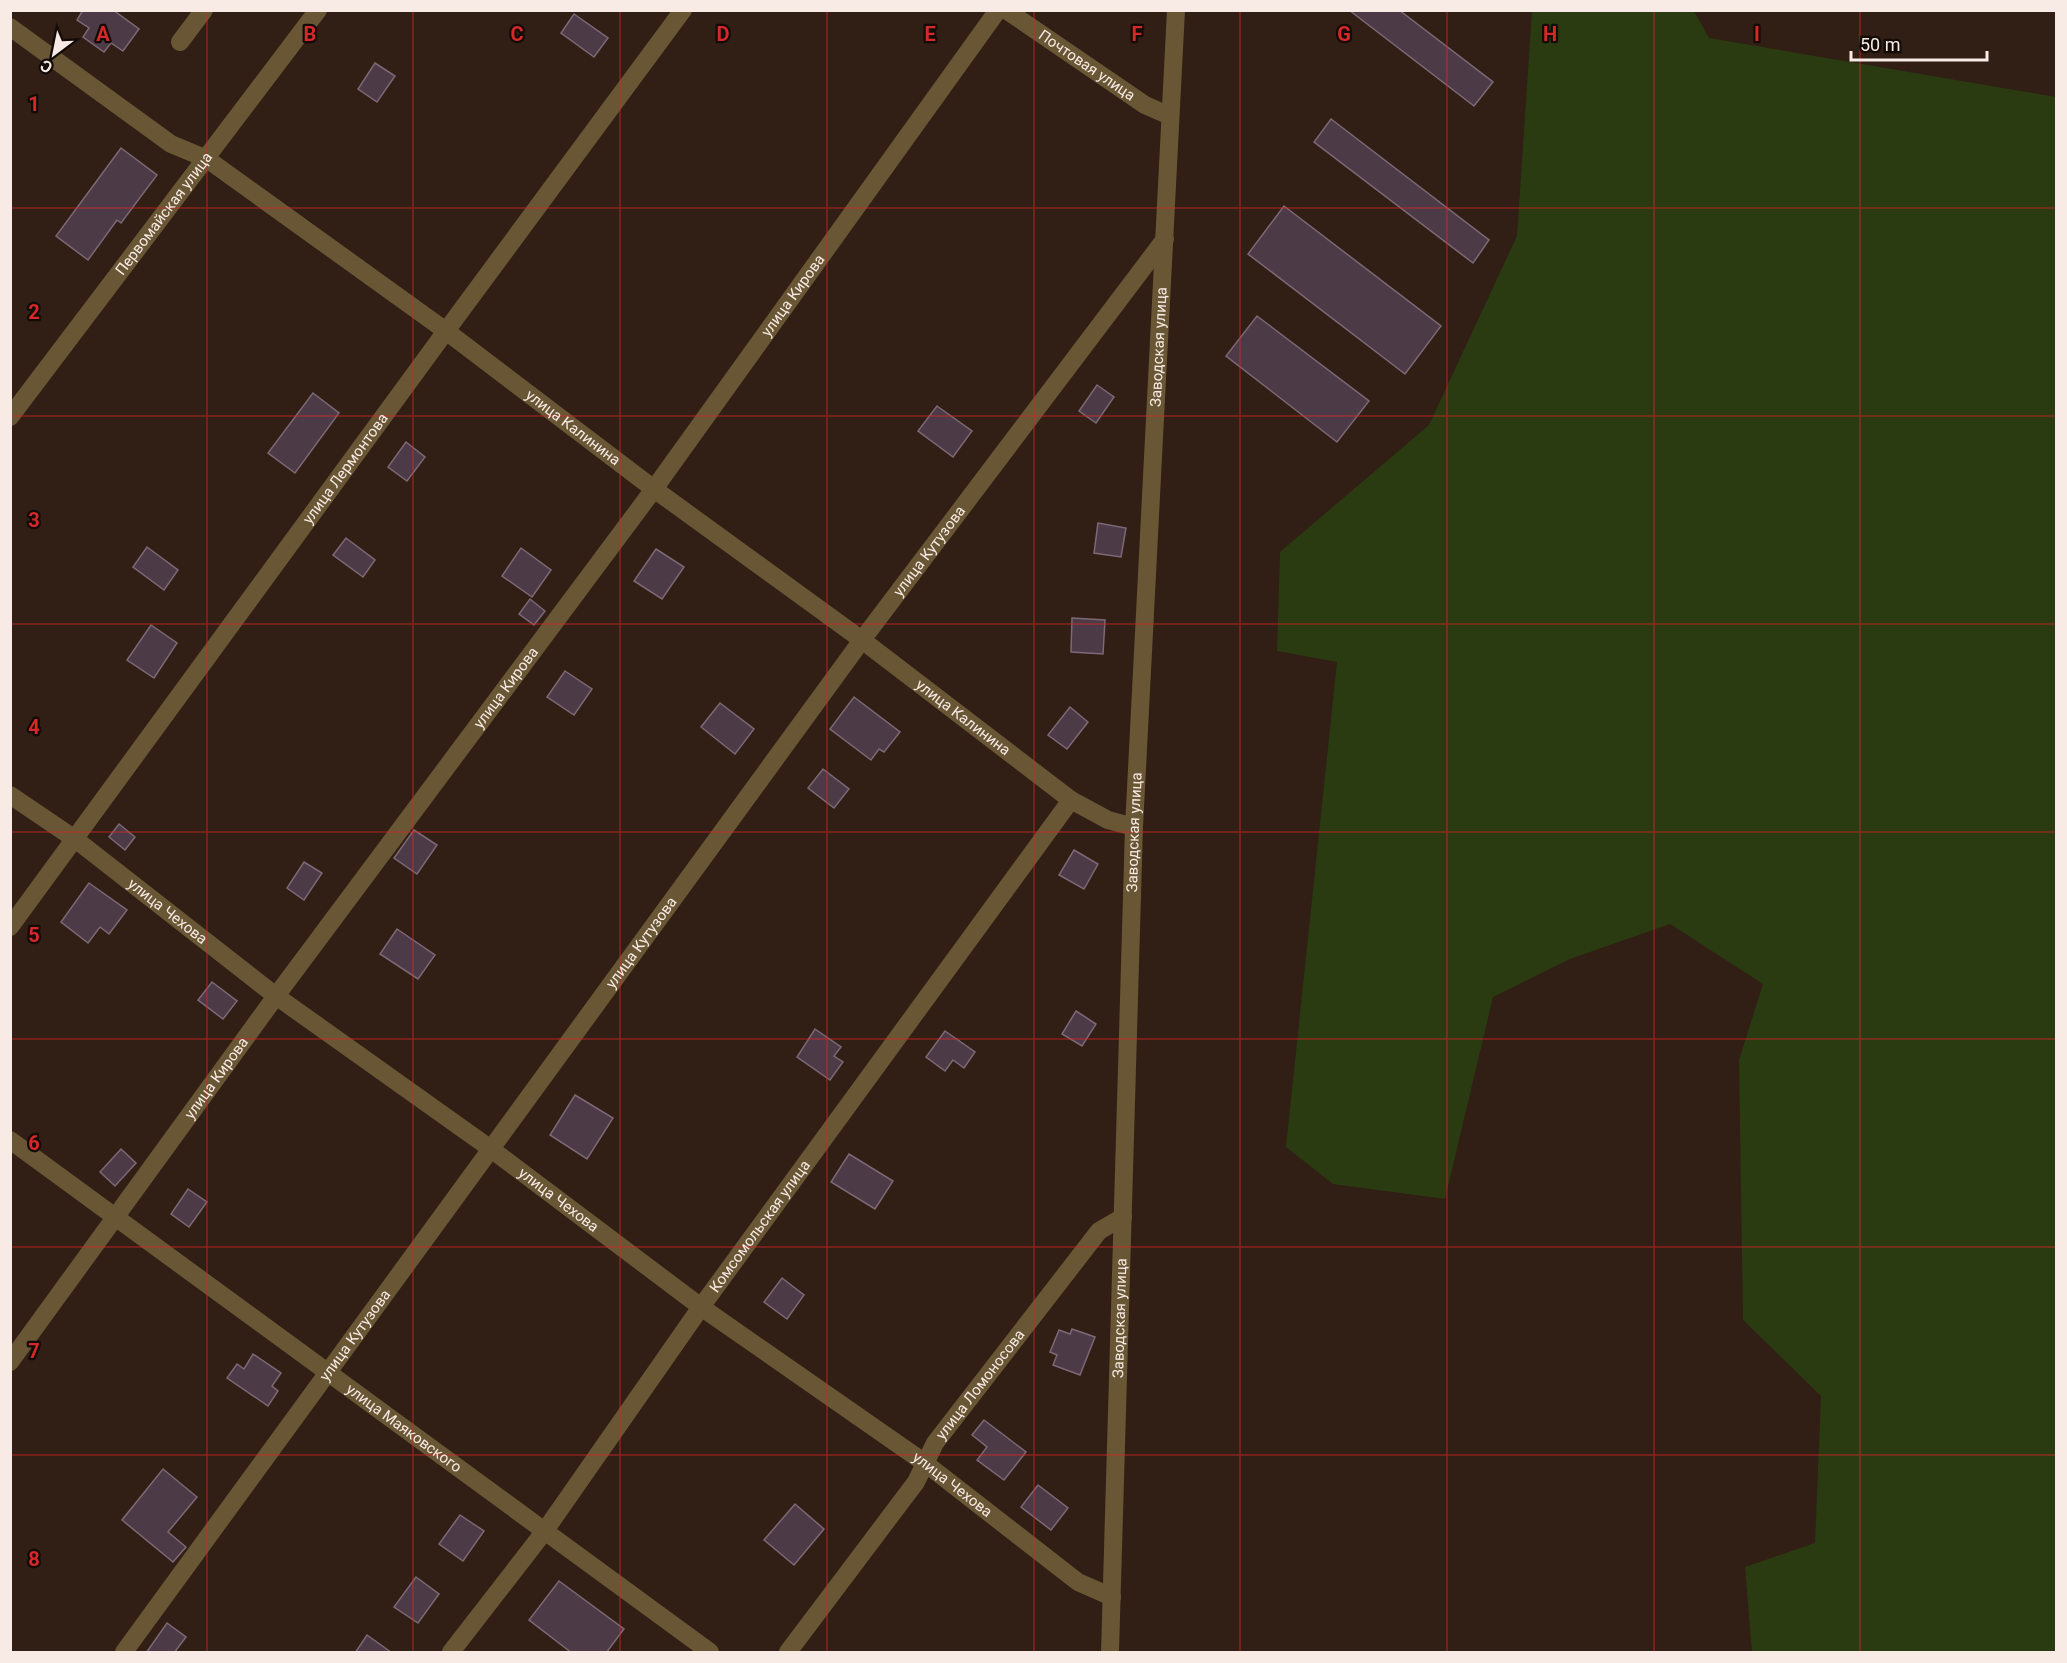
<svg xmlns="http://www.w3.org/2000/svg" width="2067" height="1663" viewBox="0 0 2067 1663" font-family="Roboto,sans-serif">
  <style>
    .green { fill: #2a3b11 }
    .building { fill: #4d3a47; stroke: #7d6876; stroke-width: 1.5 }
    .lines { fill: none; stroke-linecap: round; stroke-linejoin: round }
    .minor { stroke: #685635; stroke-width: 18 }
    .grid { fill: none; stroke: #d62828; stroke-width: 1.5; stroke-opacity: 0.55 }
    .labels { text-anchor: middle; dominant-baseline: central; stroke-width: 4.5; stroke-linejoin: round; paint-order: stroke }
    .street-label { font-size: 15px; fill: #f8eae4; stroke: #130b07 }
    .grid-label { font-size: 20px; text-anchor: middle; font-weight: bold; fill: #d62828; stroke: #130b07; stroke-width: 4.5; stroke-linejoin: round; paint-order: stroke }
  </style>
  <rect width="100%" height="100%" fill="#311e14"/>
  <polygon class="green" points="1532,11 1694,11 1709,38 2056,97 2056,1652 1752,1652 1745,1567 1815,1543 1821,1396 1743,1320 1739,1060 1763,984 1670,924 1570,959 1493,997 1445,1199 1333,1184 1286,1147 1337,662 1277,651 1280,552 1429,425 1517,236"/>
  <g class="building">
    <polygon points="83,10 113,10 139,29 123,51 111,43 104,52 83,37 89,28 77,20"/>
    <polygon points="1349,10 1399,10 1493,82 1474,106"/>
    <polygon points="574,14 608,38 594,57 561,33"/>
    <polygon points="375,63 395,76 377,102 358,89"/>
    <polygon points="1331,119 1489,240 1473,263 1314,142"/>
    <polygon points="121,148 157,175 121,223 117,220 88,260 56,236"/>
    <polygon points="1284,206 1441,326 1405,374 1248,254"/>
    <polygon points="1257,316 1369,401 1337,442 1226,356"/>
    <polygon points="1097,385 1114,397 1096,423 1079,411"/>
    <polygon points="313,393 339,413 295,473 268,453"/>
    <polygon points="937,406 972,431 953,457 918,431"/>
    <polygon points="406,442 425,457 407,481 388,467"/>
    <polygon points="1098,523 1126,528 1121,557 1094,553"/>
    <polygon points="346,538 375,560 363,577 333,555"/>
    <polygon points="147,547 178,570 164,590 133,567"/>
    <polygon points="521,548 551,570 532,597 502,576"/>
    <polygon points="656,549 684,567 662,599 634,581"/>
    <polygon points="530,599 545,611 534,625 519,614"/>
    <polygon points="1072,618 1105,620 1103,654 1071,652"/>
    <polygon points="151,625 177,643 154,678 127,660"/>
    <polygon points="565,671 592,689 574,715 547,697"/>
    <polygon points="854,697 900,732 884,752 879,749 871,760 830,729"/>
    <polygon points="720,703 754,729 735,754 701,727"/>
    <polygon points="1070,707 1088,722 1067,749 1048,735"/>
    <polygon points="823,769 849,789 834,808 808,788"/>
    <polygon points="119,824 135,837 125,850 109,837"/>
    <polygon points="414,830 437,845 417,874 394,858"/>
    <polygon points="1074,850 1098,864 1084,889 1059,875"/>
    <polygon points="304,862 322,873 304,900 287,888"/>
    <polygon points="89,883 127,910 109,934 100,927 88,943 61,922"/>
    <polygon points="397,929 435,955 418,979 380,954"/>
    <polygon points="212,982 237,1001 223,1019 198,1000"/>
    <polygon points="1076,1011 1096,1024 1082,1046 1062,1034"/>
    <polygon points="815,1029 841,1047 834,1056 843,1062 830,1080 797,1057"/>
    <polygon points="945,1031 975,1052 964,1068 953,1060 945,1071 926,1057"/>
    <polygon points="575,1095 613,1118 587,1159 550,1135"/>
    <polygon points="121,1149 136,1163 115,1186 100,1172"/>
    <polygon points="849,1154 893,1181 875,1209 831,1182"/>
    <polygon points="188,1189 207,1202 189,1227 171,1214"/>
    <polygon points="782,1278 804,1295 787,1319 764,1302"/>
    <polygon points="1072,1329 1095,1337 1080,1375 1053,1365 1057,1355 1050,1352 1059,1330 1070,1334"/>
    <polygon points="253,1354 281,1373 272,1386 278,1391 268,1406 227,1378 237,1364 244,1369"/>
    <polygon points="984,1420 1026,1452 1004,1480 977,1460 987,1447 972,1435"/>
    <polygon points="163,1469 197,1497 168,1532 186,1547 173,1562 122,1520"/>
    <polygon points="1038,1485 1068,1508 1051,1530 1021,1507"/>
    <polygon points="795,1504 824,1529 794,1565 764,1540"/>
    <polygon points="460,1515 484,1531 463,1561 439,1544"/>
    <polygon points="416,1577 439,1594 418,1623 394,1607"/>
    <polygon points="559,1581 624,1629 606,1653 572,1653 529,1620"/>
    <polygon points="167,1623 186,1637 174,1653 146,1653"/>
    <polygon points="367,1635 392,1653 355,1653"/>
  </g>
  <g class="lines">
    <g class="minor">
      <path id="s1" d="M1006,10L1145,105L1170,116"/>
      <path id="s2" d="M10,27L171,144L207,159L446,331L654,489L862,640L1071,800L1108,820L1134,827"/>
      <polyline points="180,42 204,10"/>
      <path id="s3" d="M10,417L318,10"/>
      <path id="s4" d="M10,795L75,839L276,996L491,1149L701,1307L925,1463L1078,1582L1112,1597"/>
      <path id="s5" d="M10,927L446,331L683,10"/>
      <path id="s6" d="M10,1140L710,1652"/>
      <path id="s7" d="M10,1362L276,996L654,489L998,10"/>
      <path id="s8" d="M124,1652L862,640L1165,239"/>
      <path id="s9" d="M451,1652L544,1532L701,1307L1071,800"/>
      <path id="s10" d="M788,1652L916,1482L935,1443L1099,1231L1123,1217"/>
      <path id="s11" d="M1110,1652L1134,827L1176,10"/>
    </g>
  </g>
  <path class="grid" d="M207,10V1652M413,10V1652M620,10V1652M827,10V1652M1034,10V1652M1240,10V1652M1447,10V1652M1654,10V1652M1860,10V1652M10,208H2056M10,416H2056M10,624H2056M10,832H2056M10,1039H2056M10,1247H2056M10,1455H2056"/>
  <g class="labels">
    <g class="street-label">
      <text stroke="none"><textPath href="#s1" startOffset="98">Почтовая улица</textPath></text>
      <text stroke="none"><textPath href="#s3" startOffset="255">Первомайская улица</textPath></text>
      <text stroke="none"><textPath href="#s7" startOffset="1323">улица Кирова</textPath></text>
      <text stroke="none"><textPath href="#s11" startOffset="1306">Заводская улица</textPath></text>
      <text stroke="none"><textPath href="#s2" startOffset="692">улица Калинина</textPath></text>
      <text stroke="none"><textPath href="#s5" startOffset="568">улица Лермонтова</textPath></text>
      <text stroke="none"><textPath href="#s8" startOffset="1364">улица Кутузова</textPath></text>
      <text stroke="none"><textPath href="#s7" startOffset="837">улица Кирова</textPath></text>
      <text stroke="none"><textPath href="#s2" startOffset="1178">улица Калинина</textPath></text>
      <text stroke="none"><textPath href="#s11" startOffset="820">Заводская улица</textPath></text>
      <text stroke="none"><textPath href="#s4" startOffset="196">улица Чехова</textPath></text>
      <text stroke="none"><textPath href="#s8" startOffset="878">улица Кутузова</textPath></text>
      <text stroke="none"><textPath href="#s7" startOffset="351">улица Кирова</textPath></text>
      <text stroke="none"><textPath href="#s4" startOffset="682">улица Чехова</textPath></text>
      <text stroke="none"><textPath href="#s9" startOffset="526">Комсомольская улица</textPath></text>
      <text stroke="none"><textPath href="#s11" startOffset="334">Заводская улица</textPath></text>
      <text stroke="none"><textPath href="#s8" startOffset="392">улица Кутузова</textPath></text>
      <text stroke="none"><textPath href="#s10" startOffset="330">улица Ломоносова</textPath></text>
      <text stroke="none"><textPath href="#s6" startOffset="488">улица Маяковского</textPath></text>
      <text stroke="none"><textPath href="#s4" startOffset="1168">улица Чехова</textPath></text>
    </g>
  </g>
  <g class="grid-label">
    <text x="103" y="41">A</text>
    <text x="310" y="41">B</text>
    <text x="517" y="41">C</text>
    <text x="723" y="41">D</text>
    <text x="930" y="41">E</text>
    <text x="1137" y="41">F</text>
    <text x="1344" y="41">G</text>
    <text x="1550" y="41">H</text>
    <text x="1757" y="41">I</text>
    <text x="34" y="111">1</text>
    <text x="34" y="319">2</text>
    <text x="34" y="527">3</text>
    <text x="34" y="734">4</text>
    <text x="34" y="942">5</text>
    <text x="34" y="1150">6</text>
    <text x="34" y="1358">7</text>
    <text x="34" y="1566">8</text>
  </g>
  <rect width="2067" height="1663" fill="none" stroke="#f8eae4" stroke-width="24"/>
  <g transform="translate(54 54) rotate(212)" stroke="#130b07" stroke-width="4.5" paint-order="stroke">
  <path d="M0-4.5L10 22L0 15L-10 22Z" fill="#f8eae4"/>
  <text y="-9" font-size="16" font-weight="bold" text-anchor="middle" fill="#f8eae4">С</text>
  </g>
  <path d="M1851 51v9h136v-9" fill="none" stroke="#f8eae4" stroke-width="3"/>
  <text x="1860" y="51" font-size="18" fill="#f8eae4" stroke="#130b07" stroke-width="4.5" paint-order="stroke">50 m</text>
</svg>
